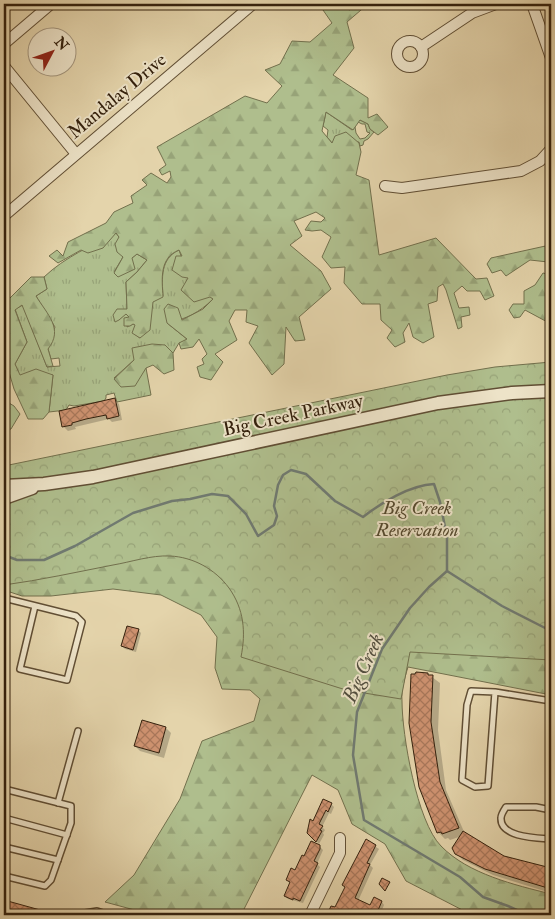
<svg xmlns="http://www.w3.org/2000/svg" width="555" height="919" viewBox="0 0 555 919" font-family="'IM FELL Double Pica',serif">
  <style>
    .grass { fill: url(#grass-tufts); stroke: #72704d }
    .forest { fill: url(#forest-firs); stroke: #72704d }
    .park { fill: url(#park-crowns); stroke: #72704d }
    .shadow { fill: #0003 }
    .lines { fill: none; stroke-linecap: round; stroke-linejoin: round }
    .stream { stroke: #707a71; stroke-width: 2.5 }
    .building { fill: url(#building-cross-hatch); stroke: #34210d }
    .service-casing { stroke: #604e34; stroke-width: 8 }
    .minor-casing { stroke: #604e34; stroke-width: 12 }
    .tertiary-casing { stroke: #604e34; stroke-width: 15 }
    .service { stroke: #ede3c8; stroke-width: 5 }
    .minor { stroke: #ede3c8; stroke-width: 10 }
    .tertiary { stroke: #ede3c8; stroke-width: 12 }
    .labels { text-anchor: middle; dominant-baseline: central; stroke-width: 4; stroke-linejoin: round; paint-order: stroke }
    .street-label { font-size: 19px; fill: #34210d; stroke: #ede3c8 }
    .park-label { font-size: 19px; font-style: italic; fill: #53482d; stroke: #ede3c8 }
    .water-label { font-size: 20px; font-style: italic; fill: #524e3f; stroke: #ede3c8 }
  </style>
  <defs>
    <pattern id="grass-tufts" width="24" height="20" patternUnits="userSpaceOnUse" patternTransform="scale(1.25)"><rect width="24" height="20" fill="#afbe8d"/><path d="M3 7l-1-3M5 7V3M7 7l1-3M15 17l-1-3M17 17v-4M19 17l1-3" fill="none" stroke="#97a378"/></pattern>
    <pattern id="forest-firs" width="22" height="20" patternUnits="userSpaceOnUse" patternTransform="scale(1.25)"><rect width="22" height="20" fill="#afbe8d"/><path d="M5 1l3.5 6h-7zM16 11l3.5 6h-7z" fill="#97a378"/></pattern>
    <pattern id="park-crowns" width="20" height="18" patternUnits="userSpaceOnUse" patternTransform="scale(1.25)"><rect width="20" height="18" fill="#afbe8d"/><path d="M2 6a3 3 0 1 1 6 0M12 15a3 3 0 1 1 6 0" fill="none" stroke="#97a378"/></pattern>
    <pattern id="building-cross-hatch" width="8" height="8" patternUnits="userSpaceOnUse" patternTransform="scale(1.25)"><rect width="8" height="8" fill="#ce9270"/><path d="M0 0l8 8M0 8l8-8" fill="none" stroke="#a8775a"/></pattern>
  </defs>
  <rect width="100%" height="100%" fill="#e4d4ab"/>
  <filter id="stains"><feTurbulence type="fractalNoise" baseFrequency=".004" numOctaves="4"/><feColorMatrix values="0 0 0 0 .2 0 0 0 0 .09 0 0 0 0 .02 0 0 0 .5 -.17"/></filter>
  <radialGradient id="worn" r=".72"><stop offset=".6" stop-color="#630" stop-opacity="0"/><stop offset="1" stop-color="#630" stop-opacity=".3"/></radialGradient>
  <g class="grass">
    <polygon points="326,112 352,130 355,127 356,133 360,139 365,138 370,133 367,132 365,124 362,124 358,122 360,120 368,124 370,129 374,132 368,139 364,141 363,145 360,146 359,142 332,143 327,137 328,130 323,126"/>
    <path d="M116,233L119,237L123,257L114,272L137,254L147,260L137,272L126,282L127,309L119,320L126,313L129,317L127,327L133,324L136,325L133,333L140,338L153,301L163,296C162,278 160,259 179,250L189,278L213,299C199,313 186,319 167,323L188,340L179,343L173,353L165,345L134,360L114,378L146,368L151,395L117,402L114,393L106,395V398L104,401L74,406L69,405L66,410L49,412L53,375L19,376L15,364L27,342L15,309L23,305L47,367L60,366L59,358L51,359L48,349L55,327L36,296L47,289L44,277C65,257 91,246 116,233Z"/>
  </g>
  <g class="forest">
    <path d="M331,4L350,10L345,4H368L347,22L354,48L333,75L368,98V118L377,114L388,127L378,135L370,129L368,124L360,120L353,130L326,112L322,131L332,143L335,136L346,132L359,143L361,152L356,175L369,180L379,255L436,238L476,279L487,278L494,296L485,300L480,291H467L462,286L454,293L459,308L469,307L470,315L461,317L462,327L458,329L446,290L443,284L438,287L437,301L428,304L434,337L423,343L413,337L409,323L403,333L405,342L395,347L387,338L392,330L381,320L380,304H362L344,283L345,267L331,268L322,257L331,237L321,230L312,231L305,230L311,221L321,222L325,218L316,212L294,221L302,236L290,245L321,271L331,289L299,317L305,340L295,341L286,327L284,364L272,375L249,343L258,326L246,322L247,310H235L229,321L237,340L215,354L223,362L211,380L200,377L197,367L204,364L202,359L207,354L199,339L193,347L181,349L179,343L187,339L167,323L164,309L168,304L178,308L182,320L203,309L213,299L210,297L194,302L181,290L188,278L182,277L172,270L176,256H182L179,250C159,258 162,279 163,297L153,302L150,330L140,338L132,333L135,325L133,324L130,326H124V318L129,317L126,314L119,320L115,322L113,315L117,309H127L126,282L137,272L147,260L137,254L132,258L135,269L118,277L114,273L123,257L117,252L115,244L119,237L116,233L103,248L88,253L81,250L58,263L49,256L57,250L63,256L68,242L106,223L114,212L133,203L131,196L147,185L142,180L151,173L167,183L171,177L170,171L162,175L159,170L166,165L157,147L245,96L267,103L282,86L265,70L280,64L292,41L310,42L332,23L323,10Z"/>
    <polygon points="551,231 551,259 548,262 530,260 506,276 501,270 492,273 487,264 491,258 550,245 548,232"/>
    <polygon points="543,273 551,275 551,324 525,310 520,317 514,318 509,310 513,304 524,304 524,291 535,285"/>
    <path d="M31,277H44L47,289L36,296C47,314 64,329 48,349L53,366L47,367L22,305L15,310L27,342L15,364L20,375L36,369L53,375L49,412L43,419H28L14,389L4,355V304Z"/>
    <polygon points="152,344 165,345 173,353 174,370 164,374 153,365 146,368 135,386 121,387 114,379 134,360 132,348"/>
    <path d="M551,397V695L408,667C405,677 401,690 402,701C402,735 417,822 441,846C468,874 515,885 551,894V915H472L406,881L385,844L352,824L338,790L312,775L241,915H144L142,912L105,902L134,875L180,799L202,741L254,721L260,699L250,690L222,689L215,668L217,637L201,615L161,595L113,589L51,596H22L4,590V523Z"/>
    <polygon points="4,400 14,406 20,414 11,429 4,431"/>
  </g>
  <path class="park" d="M551,362V660L410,652L401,699L346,690L241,657C246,632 244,609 229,588C215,569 193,557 170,556C151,555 131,562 113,565C77,572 41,580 4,585V466L447,375L495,367Z"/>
  <g class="shadow">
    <polygon points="115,400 119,404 122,420 112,422 109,419 75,427 76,429 68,431 63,426"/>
    <polygon points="138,630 141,633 136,652 125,649 122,646"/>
    <polygon points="428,674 440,683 438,730 446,790 465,834 504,857 551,869 551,893 493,875 463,860 456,853 462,836 450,840 448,838 445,839 438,832"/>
    <polygon points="143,722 166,728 171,733 164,758 140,751 135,746"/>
    <polygon points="331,804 334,807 331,814 329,813 322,827 325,830 323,833 324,835 319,844 309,833 313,822"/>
    <polygon points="367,841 379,849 370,865 373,868 358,901 371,907 374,899 382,902 384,905 380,915 356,915 350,912 349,915 328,915 332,908 335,909"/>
    <polygon points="319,846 323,850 317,864 320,867 303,903 288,899 285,896 291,884 287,880 305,858"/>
    <polygon points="4,901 51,914 52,915 4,915"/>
    <polygon points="280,910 290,915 277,915"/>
  </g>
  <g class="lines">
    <g class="stream">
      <path d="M4,555L17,560H44L75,546L133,513L172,501L190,499L212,494L228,496L246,514L258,536L274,525L277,516L274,506L278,485L283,475L291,470L306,474L335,501L363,517C381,503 410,485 434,484L440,502L447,537V571"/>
      <polyline points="522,915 521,912 508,906 483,897 460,877 364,820 353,755 357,712 382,649 410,608 429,587 447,571 502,606 551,631"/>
    </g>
  </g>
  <g class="building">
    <polygon points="115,398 119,416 107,419 106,415 86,419 72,423 72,425 62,427 59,411"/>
    <polygon points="127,626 139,629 133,650 121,646"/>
    <polygon points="416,672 428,673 428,675 433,675 431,722 440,782 459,828 442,834 441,832 437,833 419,787 409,723 411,674 415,674"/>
    <polygon points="142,720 166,727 159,753 134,746"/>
    <polygon points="323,799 332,803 328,812 326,810 319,824 323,826 320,830 322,831 316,842 307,833 310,819 313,821"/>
    <polygon points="463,831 504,856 551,868 551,889 485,869 455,854 452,848"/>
    <polygon points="366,839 376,845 367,863 370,864 355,898 370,905 374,897 382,901 376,915 358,915 347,910 346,913 351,915 327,915 331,906 335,907 345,887 342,885"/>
    <polygon points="311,841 320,845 320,849 314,861 318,863 300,901 293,898 293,900 284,896 290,882 286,880 291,868 295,870 302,855 304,856"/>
    <polygon points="382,878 390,882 385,891 379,884"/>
    <polygon points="4,900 51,913 51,915 4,915"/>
  </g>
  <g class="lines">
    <defs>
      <g id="service">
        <polyline points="4,598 76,616 82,622 67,680 20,669 35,606"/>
        <polyline points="495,692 488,786 475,787 462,780 467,705 471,691 495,692 551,701"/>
        <polyline points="4,789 71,806 71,823 51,880 45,886 4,876"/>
        <polyline points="58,803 78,731"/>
        <path d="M551,810L536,807H506C504,810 501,815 501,818C500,838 538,838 551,839"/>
        <polyline points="4,818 67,835"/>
        <polyline points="4,847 58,860"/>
        <polyline points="73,915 97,911 109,915"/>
      </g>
      <g id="minor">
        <polyline points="532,4 551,58"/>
        <circle cx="410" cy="54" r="13"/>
        <polyline points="4,44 51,4"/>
        <polyline points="421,47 472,13 496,4"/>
        <polyline points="4,66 76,154"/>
        <polyline points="385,186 402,188 521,171 540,161 551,149"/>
        <polyline points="4,216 253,4"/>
        <polyline points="310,915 340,853 340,838"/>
      </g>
      <g id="tertiary">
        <polyline points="4,486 44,484 93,477 438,403 512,393 551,391"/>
        <polyline points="4,498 32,488"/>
      </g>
    </defs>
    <use href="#service" class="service-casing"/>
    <use href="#minor" class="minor-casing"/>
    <use href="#tertiary" class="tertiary-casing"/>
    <use href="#service" class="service"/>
    <use href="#minor" class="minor"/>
    <use href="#tertiary" class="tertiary"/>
  </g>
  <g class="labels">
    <g class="street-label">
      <text transform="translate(117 96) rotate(-40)">Mandalay Drive</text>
      <text transform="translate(293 415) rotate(-12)">Big Creek Parkway</text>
    </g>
    <g class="park-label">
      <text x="417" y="508">Big Creek<tspan x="417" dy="22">Reservation</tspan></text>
    </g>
    <g class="water-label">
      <text transform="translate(363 668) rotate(-66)">Big Creek</text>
    </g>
  </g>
  <rect width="555" height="919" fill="none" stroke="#e4d4ab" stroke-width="20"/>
  <rect x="5" y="5" width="545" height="909" fill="none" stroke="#34210d" stroke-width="2.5"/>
  <rect x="10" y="10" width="535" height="899" fill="none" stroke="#34210d"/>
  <g transform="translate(52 52) rotate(49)"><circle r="24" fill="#ede3c8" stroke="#a3957d"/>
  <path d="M0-4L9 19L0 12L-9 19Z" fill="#8f2418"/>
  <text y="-8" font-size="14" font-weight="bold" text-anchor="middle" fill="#34210d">N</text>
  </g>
  <rect width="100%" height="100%" filter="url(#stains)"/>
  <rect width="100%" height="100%" fill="url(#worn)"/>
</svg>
